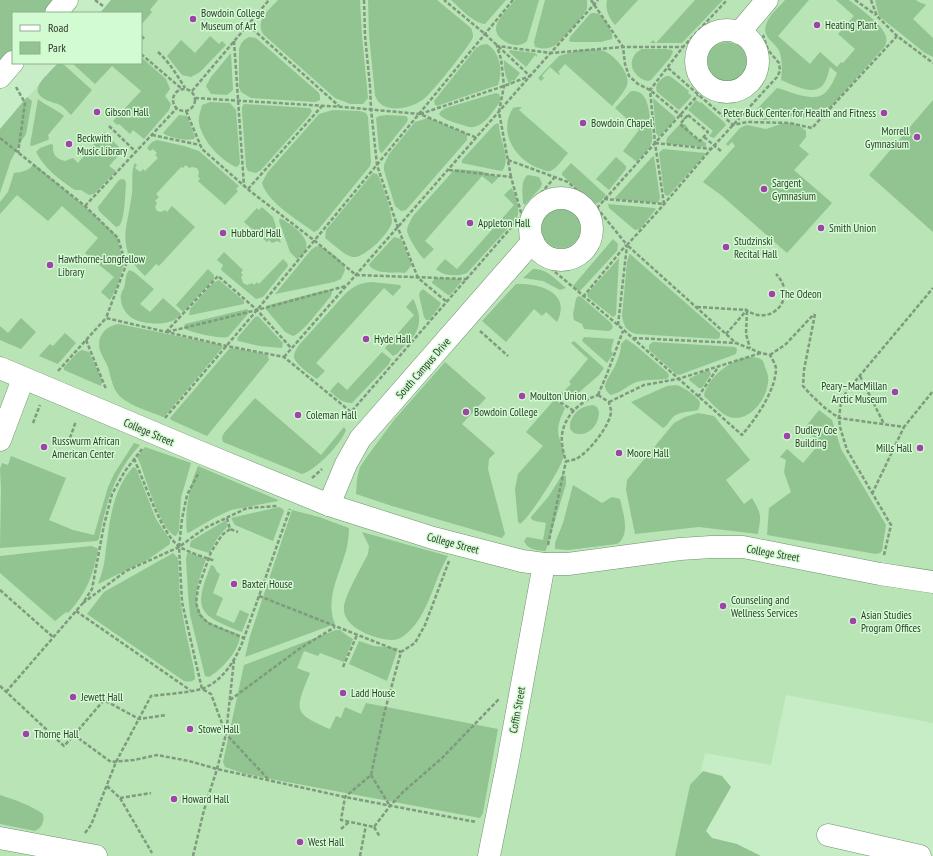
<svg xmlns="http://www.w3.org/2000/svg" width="933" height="856" viewBox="0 0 933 856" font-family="'PT Sans Narrow',sans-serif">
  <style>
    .built { fill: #b8e4b6 }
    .green { fill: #91c490 }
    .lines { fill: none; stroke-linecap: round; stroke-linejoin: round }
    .minor-casing { stroke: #6e926d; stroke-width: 23 }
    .path { stroke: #7f9a7e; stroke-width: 2.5; stroke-dasharray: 4 2; stroke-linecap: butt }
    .minor { stroke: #fff; stroke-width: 22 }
    .poi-dot { fill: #a142ab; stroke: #d3fbd2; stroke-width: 1.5 }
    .labels { text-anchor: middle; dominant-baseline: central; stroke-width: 3; stroke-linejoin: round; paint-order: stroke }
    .poi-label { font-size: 11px; fill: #2d3c2c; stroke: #d3fbd2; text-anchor: start }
    .street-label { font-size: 11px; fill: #2d3c2c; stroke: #d3fbd2 }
  </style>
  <rect width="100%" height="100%" fill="#c6edc5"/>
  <polygon class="built" points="111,0 933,0 933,723 786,695 771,765 705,753 681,856 0,856 0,129 58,63 141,63 141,13 100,13"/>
  <g class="green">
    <polygon points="0,0 59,0 48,13 13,13 13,53 0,67"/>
    <polygon points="111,0 158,0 150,10 152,12 141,25 141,13 100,13"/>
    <path d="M278,0H360L362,36L368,98L363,104H350L335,98L264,35C254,21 269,10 278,0Z"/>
    <path d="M368,0H437L471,28C472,30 473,34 473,37C471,44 432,93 425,98C412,109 381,116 375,95L369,35Z"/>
    <path d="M451,0H506L485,24C473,23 460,8 451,0Z"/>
    <path d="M515,0H539L527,41C518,51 495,41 496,28C496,20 510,7 515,0Z"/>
    <path d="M545,0H587C587,4 588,9 585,12C582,18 559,43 554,46C549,49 541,49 535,47L534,42Z"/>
    <path d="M607,0H638L615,25C609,18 605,10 607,0Z"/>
    <polygon points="695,0 723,0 682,43 650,43 653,40 656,43"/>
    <path d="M785,0H809L778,36L810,64L820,52L837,67L841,62L843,63L855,49L838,34L854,16L836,0H849C859,8 883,24 886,37C887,40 886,43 885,46L828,110L808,118L784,116L765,120L759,119L757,116V109L777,88C782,89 787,91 792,93C819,101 826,99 837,73L830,67C828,73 827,80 823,85C813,97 792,84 781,80C782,71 783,57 778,49C773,41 762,37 766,25C769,15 779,7 785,0Z"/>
    <path d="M875,0H916C919,3 923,3 926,5L913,19L933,38V57L925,53L879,16Z"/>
    <path d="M592,13C594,13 597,13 599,14C604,17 614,33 612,39L601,42H572L569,41L570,37L590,14Z"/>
    <polygon points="210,36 219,44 222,41 226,45 200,72 191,77 182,75 167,56 181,40 195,53"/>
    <path d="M249,37L256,38L318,92L320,95V100L315,102L251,98L241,92L239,87V49C241,43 243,40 249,37Z"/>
    <circle cx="727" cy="62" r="20"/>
    <path d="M487,44C500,52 503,71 498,85L437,106L435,105L434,101L476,48L481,45Z"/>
    <path d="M642,49H665L672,50L673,52L670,58L651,80L648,81C632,78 624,58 642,49Z"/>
    <polygon points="510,50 535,53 537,55 537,57 535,55 526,67 509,52"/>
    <path d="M579,50C586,49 594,49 601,50C613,53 631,73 627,85C624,93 617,100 612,106L565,64L558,72L560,73L559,75L550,67L542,76L544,78L541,81L538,78L559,56Z"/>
    <polygon points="231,53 233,90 227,95 211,94 206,86 211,77"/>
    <polygon points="141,57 166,79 170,89 165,96 171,104 169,110 144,139 133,130 130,134 119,124 117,125 113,121 141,91 112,66 95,84 72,63 141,63"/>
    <path d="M504,60L520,73L514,81L512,80L510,83L512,85H511C506,82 503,66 504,60Z"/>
    <path d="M58,63H62L92,90L71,115C67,111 63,106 58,104C52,102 35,98 38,88C39,81 53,69 58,63Z"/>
    <path d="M666,76H670L689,91L688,93L692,96L679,110L657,92C654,85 659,80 666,76Z"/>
    <path d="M631,91C649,89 649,112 651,125C651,131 654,139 651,144C649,150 642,156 637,162L623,151L639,130L615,108Z"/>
    <path d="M496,93L499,94L501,98L500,102C493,111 483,129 469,127C465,126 460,124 456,123C450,121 443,119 439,114L441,111L446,108Z"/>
    <polygon points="27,97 32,101 26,134 22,140 11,160 0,193 0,129"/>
    <polygon points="653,98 675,117 675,120 659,137 656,133"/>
    <path d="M38,99C46,106 56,109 64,116L48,135L49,138L48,140L32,146L30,145Z"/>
    <polygon points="696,100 700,103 701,102 725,123 726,125 714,138 709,136 713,131 688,110"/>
    <polygon points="933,100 933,232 869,175"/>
    <path d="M210,102L230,103L236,110L240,163L238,166L236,167C220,160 202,140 199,123C198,117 201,110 202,105Z"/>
    <polygon points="244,104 310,108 312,111 309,116 261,170 256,173 248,171 246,167 242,112 242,107"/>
    <path d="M517,107H522L519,110L568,153C563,158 557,169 550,171C546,172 542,169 538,168C514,158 498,132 513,108Z"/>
    <path d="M333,110L360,111L366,113L368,117L371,162L370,166L318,230L314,232C298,220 267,202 262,183L267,173L319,114Z"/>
    <path d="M179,115L187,116L195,137L194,139C185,141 170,138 163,133Z"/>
    <polygon points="387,115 406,116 408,119 407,122 382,153 380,152 379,149 376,118 379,116"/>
    <polygon points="428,118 462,132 467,134 467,140 406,210 401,211 395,206 384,170 384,165 389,154 415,122"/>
    <path d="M498,123L499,125C499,139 511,157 503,170L501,171L462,163V160L494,125Z"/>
    <polygon points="681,123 686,125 692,135 706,143 706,147 666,144 667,138"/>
    <path d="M784,123C793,123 800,125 806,131V137L799,146L809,154L794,170L832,203L787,253L721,195L703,182L735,146L732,142L728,146L726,144L740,128L744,126L747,125L766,129Z"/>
    <path d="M104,132L119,147L115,151L119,155L109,166L116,171L94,194L89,195L81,190H75C61,181 44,168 36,152L40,148L51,144L53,145C52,154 56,159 65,161L73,158L78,163Z"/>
    <path d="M157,140L184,146L199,151L239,186L236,189L238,191L225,205L198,181L200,179L198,176L199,172L197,168L192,167L189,168L186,165L183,168L181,167L156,194L159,197L155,201L157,203L155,207L157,211L161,212L165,210L167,212L172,206L195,227L159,266L156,264L145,276C114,247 128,228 132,193C133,185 131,169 135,163L137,165L135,168L140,172L143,169L145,171L158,158L155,155L157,153L153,149L150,151L147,148L152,142Z"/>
    <polygon points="663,149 705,153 705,155 668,196 665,195 664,192 659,153"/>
    <polygon points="654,156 660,198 658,203 614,199 652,157"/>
    <polygon points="616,157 626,166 626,169 609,190 596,179"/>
    <polygon points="571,163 606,195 600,202 595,204 593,203 562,175 562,173"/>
    <path d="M34,164L83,205L117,236L124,265L117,287L110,300L101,292L114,277L85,253L98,238L62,206L48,221L17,195L0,214V202L8,192L14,173C23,172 28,171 34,164Z"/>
    <path d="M455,169L480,171L499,177L492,184L482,176L425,241L434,249L424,259C419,255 408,237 407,231C407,226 411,220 413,216Z"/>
    <path d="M373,173L377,174L379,177C383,189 391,208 392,221C392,231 364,259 353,257C345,256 332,243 325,238L326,230Z"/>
    <path d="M528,175L539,177L542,183L541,187L525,205L523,203C523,194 520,180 528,175Z"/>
    <path d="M122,179L125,180L126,184C125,193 125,220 119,226L116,227L99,211L98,207L119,180Z"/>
    <path d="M511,188C517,194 520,210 517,218L467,273C457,277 443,276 436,269L445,259L457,269L514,205L504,195Z"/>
    <polygon points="608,204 654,208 656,209 640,229 635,230 609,208"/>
    <polygon points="262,207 273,217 281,243 277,241 272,243 269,240 267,242 244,222 257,208 259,210"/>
    <circle cx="561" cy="228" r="20"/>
    <path d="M280,218C294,226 321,244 297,259L290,252L279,221Z"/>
    <path d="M394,237L401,239L412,265L405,273C394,272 376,275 369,265L371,262Z"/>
    <polygon points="613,239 618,244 617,251 579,292 573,286"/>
    <path d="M319,246C328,250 344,260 345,270L341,279L334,282L275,294L311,250L315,247Z"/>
    <polygon points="224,252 243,270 241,273 243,275 241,277 243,283 247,285 252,283 254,285 257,282 259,284 283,259 287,263 288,266 263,297 256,299 221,270 223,265 217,260"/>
    <path d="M630,254L720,333V337L718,339L636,334C626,331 623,325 622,315L627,262L629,255Z"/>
    <polygon points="619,258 616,315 613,317 588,297 587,294"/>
    <polygon points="208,269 214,275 214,279 183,312 176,305"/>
    <path d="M533,269C547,268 556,280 566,288L560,290L543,281L523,278Z"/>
    <path d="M129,270L134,272L154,289L140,304L150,312L163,298L181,314C174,327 143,325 132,318C126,314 121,306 121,300C120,296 122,291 124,288C126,281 125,275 129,270Z"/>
    <polygon points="435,278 460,279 462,281 450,295 448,295 432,283 432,282"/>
    <polygon points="219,280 244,301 244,304 191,315 189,315 190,309 213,283"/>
    <path d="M371,282L400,285L401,287L393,296L384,288L316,363L325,371L317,379C311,375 295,364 294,357C294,352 297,348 299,345L346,293C354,286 360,283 371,282Z"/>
    <path d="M516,284C539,283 572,292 557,322L546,312L542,316L534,309L506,342L482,321Z"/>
    <polygon points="423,289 441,303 439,307 429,320 426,320 424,317 419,295 420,292"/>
    <path d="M326,290H331L332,292L331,296C323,305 303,333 293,336L285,332L265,308L269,305Z"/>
    <polygon points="580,296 611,323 613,327 611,330 608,331 584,329 582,324 574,320 573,314 576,299 577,297"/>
    <path d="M413,299C416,303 416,307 418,311C423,333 410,339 397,354L393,356L385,348L414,315L406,307Z"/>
    <path d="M247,309L249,311L248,314L228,337C221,339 190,333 184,328L185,324Z"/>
    <polygon points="258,316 283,343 282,348 259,346 238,341 237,340 238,337 255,317"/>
    <polygon points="21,318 36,332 21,349 0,340 0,326 8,333"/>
    <path d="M119,324L221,345L223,347L164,417H163C151,412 134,407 123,399C113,392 111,378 108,367C106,362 103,358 101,353C95,339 104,326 119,324Z"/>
    <polygon points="65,333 76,343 58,364 39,356 50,344 53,346"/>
    <polygon points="584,337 614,339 611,350 613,354 607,363 582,341"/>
    <path d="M626,339L635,345L668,373L669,376L667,379C656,380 644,379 634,383C626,387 620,393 611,395C608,393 606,391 605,387C605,381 612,372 615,366C618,359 621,352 621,344Z"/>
    <polygon points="574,341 604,368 599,375 569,401 561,394 571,384 569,382 588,359 571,343"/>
    <polygon points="653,342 735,347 737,349 736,354 679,375 676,374 649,350 649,345"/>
    <polygon points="232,348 265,354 268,356 269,360 207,436 171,420 170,418 229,349"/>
    <polygon points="82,350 89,352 102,380 102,383 101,386 64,370 64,367 78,352"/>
    <path d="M382,352L391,359L389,364L352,403C342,403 337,398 330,391L338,382L347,390Z"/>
    <path d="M749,357C752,357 755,357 758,358C763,359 764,363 765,367C767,372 769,377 768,382C767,400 747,425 727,416C719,412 711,402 704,396C707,378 731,359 749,357Z"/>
    <polygon points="445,362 486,398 462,424 495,453 489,459 488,469 505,534 502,538 392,506 356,494 357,479 360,467 366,458 394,420"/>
    <polygon points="708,370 710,371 711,374 702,388 699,388 689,380 690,378"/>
    <path d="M676,385C682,386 699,397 700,403C700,405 699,408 698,410C691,412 683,411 676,415C670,418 669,425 663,428L631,402L667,386Z"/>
    <path d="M255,398L321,455L344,427L346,430C341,444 316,470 302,474L223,442L222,437L224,433Z"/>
    <path d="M555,399L565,408C561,417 556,427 559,437C561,444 564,448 564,455C563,466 530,517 520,524L518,522L515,489L518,474L543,446L526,432Z"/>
    <path d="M593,405L597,407L599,412C598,442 557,440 574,415C579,408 585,406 593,405Z"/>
    <polygon points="819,410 832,420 841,449 886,525 882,551 880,553 876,554 767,535 769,508 791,492 784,472 786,460 780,457 787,449 803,463 820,443 804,429"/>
    <path d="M698,413L714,416L750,460L726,480L744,504L752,498C762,515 761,515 758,534L699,527L635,534L626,490L627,480L674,423L685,417Z"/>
    <path d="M134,443L140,445C114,473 106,503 99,539L97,541L0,548L1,489L0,469L2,463L8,465L11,456L66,478L49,520L73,530L94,535L108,487L114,474Z"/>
    <path d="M145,447L191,463L181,498L179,531L176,536C162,534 145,477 140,463L137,457Z"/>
    <path d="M198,466L278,500V501L231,510L214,518L190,532L187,533C184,511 190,485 198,466Z"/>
    <path d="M133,467L136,468L156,519L170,540V544L147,560L98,584C101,575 104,567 105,557C109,528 111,491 133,467Z"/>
    <path d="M562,475L566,476V484L546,550L545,551C536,550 528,550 524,541L527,537L543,540L546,523L535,521L531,519V517L549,496Z"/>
    <path d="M573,485L602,503L612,497L620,499C623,513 631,535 617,544L568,550L555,549V543L563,523Z"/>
    <polygon points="279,507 283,509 284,511 273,541 235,525 231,518"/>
    <path d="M292,510L319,517L349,528C349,534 348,541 347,547C341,572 324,598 335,624L245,657L250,636Z"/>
    <polygon points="226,520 228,526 218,537 209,553 190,547 190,544 191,541"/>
    <path d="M362,532L448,556C433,581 429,615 406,634C403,637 397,640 392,640C375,639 342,628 344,607C345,595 362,566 368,554L369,546Z"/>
    <path d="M91,546L97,548L98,550C93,576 86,594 68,613L66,612L55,621L0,573V556Z"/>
    <path d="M189,552L206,559C199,580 187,606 209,622C217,627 229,630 238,634L240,636C239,651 221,670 209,677L205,676L190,615L188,594L186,559L187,554Z"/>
    <path d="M173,553L178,558L180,600L186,633L194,669L195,679C192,682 188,682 184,681L87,614L104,592Z"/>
    <path d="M211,565L214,566L217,572L220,574L213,593L223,598L216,615L234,623L240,610L249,614L242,632C198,615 193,610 211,565Z"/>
    <path d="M336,630H340L348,636L353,639L344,662L320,653L318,656L304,651L297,668L310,673C295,710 292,713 330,729L336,716L341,718L345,707L361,714L366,703L498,729L483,813L480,818L276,780L242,773L225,767L223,762L244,665Z"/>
    <polygon points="359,641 374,646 398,648 387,681 349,664"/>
    <polygon points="703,771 722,776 731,787 706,831 712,838 737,844 761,856 675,856 690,785"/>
    <path d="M0,795C15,800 30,805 43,814C45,822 41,828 35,831L0,824Z"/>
  </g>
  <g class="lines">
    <defs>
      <g id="minor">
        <polyline points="56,13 67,0"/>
        <circle cx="727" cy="61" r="31"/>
        <polyline points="739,33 767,0"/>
        <polyline points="0,77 13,62"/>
        <circle cx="561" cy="229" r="31"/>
        <polyline points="0,368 197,451 329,505 433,538 522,561 544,564 568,564 680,549 711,547 743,547 880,574 933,582"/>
        <polyline points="0,440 23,379"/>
        <polyline points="329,505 346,464 360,439 533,241"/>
        <polyline points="828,835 920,856"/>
        <polyline points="0,838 96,856"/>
        <polyline points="489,856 508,761 544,564"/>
      </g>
    </defs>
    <use href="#minor" class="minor-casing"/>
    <g class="path">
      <polyline points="95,0 103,6"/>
      <polyline points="364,0 365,36 370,86 371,109 377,165 398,228 418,278 447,302"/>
      <polyline points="591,0 623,47 625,64 629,76 638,84 650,90 685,119"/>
      <polyline points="855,0 876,15"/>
      <polyline points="871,0 877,16 897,36"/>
      <polyline points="248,25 339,106"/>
      <polyline points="141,36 145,39"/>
      <polyline points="234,41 244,186"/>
      <path d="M158,52C169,62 177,75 185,88"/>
      <polyline points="141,54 182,89"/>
      <polyline points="668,68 733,125 747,122 790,123 812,128 897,36 933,63"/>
      <polyline points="16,87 25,103 18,153"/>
      <circle cx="184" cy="100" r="11"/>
      <polyline points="192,91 269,0"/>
      <polyline points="195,98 343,107 420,114 477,138"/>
      <polyline points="186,111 202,149 250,191 315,241 356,275 467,279"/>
      <polyline points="420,114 504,86 530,76 485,34 444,0"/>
      <polygon points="688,115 708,132 700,141 680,124"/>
      <polyline points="109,126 136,152"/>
      <polyline points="152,135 200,145"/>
      <polyline points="704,137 722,152"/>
      <polyline points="0,138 85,206 118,238 126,265 106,318"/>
      <polyline points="655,143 711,149"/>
      <polyline points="508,160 568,182 597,208 627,245 659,210 711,149 777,77 780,71 779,63 768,50 763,35"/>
      <polyline points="449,170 511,177 522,216"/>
      <polyline points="511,177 499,112 504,86 501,59 497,46 551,53 623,47 683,47"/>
      <polyline points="248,189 322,106"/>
      <polyline points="604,199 664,204 655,143 650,90 683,47 727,0"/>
      <polyline points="85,206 177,108"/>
      <polyline points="597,208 698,95"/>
      <path d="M540,262L548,266L618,325L742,435C756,418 775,392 776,369C776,365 772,359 770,355L761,353L736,343L627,245"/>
      <polyline points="583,297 626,245"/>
      <polyline points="697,307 746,310"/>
      <path d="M745,309C771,329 799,297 776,274"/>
      <polyline points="747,311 746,334 750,348"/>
      <polyline points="815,314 804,370 803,386 810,394 825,408 839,418 904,427 933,391"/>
      <polyline points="618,325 627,245"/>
      <polyline points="480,331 508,356"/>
      <polyline points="166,332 218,276 257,310 291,348"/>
      <polyline points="167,332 257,310 346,286"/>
      <polyline points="726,334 747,310"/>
      <polyline points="633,338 736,343"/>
      <polyline points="86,340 106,389"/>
      <polyline points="770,355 786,344 814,314"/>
      <polyline points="284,357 530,76 598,0"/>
      <polyline points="58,371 106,318 227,346 284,357 351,412 555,177"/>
      <polyline points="860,376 884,424"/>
      <path d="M598,395L609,402C609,405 611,408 611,411C611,425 588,453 576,459C573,460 569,461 566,461C563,452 560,439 563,430C567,413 583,400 598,395Z"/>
      <polyline points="598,395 607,374 623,331"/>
      <polyline points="698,397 719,366"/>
      <polyline points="555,399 574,411"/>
      <polyline points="609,402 644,385 678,379 761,353"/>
      <polyline points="165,418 257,310 513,0"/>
      <polyline points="33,423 40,405"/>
      <polyline points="70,438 76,421"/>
      <path d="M134,459C144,480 162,536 180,547C190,553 204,557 215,561"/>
      <polyline points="312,478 322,469"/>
      <polyline points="872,494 904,427"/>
      <polyline points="227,518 230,529 238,532"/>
      <polyline points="230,529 222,535 211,552 198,588 196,603 200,615 208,623 244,638"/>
      <polyline points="548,545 566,461"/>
      <polyline points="884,555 891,525 847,450 840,427 839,418 841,402 847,391 933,288"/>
      <polyline points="449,561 425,625 415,643 401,652 384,714 371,775 345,797 341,820 374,827 390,806 403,792 442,758 499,699"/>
      <polyline points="0,590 53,637"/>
      <polyline points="259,596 401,652"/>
      <polyline points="83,603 126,571 179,547 205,528 247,508 278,506"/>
      <polyline points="76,611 190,690"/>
      <polyline points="234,660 226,734 269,780"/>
      <polyline points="343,667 357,635"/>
      <polyline points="0,686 64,746 74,735 111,762 134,760 157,755 189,761 217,769 345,797 476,822"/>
      <polyline points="6,692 83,603 92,589 104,525 112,494 125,471 142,449"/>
      <polyline points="230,700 299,649 335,627"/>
      <polyline points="74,735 104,700 139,719 166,715"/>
      <polyline points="371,775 390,806"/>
      <polyline points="107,786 120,798 152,853"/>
      <polyline points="120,798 151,793"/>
      <polyline points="374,827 380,837"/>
      <polyline points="341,829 349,822"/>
      <path d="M85,833L91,825L116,762L151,696C166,694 187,693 201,689C222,683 237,658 244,638L290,509"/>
      <polyline points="193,856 204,810 217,769 226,734 211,694 202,689 182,602 179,547 182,519 187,495 199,472"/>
      <polyline points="360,856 366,825"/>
    </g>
    <use href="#minor" class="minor"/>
  </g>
  <g class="poi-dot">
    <circle cx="193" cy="19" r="4"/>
    <circle cx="817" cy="25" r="4"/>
    <circle cx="97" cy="112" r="4"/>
    <circle cx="884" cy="113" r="4"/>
    <circle cx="583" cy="123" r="4"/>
    <circle cx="917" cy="137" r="4"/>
    <circle cx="69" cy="144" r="4"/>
    <circle cx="764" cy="189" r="4"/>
    <circle cx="470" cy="223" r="4"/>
    <circle cx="821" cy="228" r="4"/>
    <circle cx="223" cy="233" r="4"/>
    <circle cx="726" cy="247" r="4"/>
    <circle cx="50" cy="265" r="4"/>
    <circle cx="772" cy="294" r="4"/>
    <circle cx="366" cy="339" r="4"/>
    <circle cx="895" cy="392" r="4"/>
    <circle cx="522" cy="396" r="4"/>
    <circle cx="466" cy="412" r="4"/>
    <circle cx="298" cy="415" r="4"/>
    <circle cx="787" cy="436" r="4"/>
    <circle cx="44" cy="447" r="4"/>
    <circle cx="920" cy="448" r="4"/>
    <circle cx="619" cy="453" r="4"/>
    <circle cx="234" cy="584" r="4"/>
    <circle cx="723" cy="606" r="4"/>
    <circle cx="853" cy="621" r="4"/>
    <circle cx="343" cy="693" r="4"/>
    <circle cx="73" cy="697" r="4"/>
    <circle cx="190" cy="729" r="4"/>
    <circle cx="26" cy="734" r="4"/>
    <circle cx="174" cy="799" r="4"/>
    <circle cx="300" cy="842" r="4"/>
  </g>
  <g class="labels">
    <g class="poi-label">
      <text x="201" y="13">Bowdoin College<tspan x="201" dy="13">Museum of Art</tspan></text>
      <text x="825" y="25">Heating Plant</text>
      <text x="105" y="112">Gibson Hall</text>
      <text x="876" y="113" text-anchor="end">Peter Buck Center for Health and Fitness</text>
      <text x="591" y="123">Bowdoin Chapel</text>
      <text x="909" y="131" text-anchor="end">Morrell<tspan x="909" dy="13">Gymnasium</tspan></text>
      <text x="77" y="138">Beckwith<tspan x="77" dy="13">Music Library</tspan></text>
      <text x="772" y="183">Sargent<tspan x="772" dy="13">Gymnasium</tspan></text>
      <text x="478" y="223">Appleton Hall</text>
      <text x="829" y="228">Smith Union</text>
      <text x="231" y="233">Hubbard Hall</text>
      <text x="734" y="241">Studzinski<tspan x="734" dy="13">Recital Hall</tspan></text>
      <text x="58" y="259">Hawthorne-Longfellow<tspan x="58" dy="13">Library</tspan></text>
      <text x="780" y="294">The Odeon</text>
      <text x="374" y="339">Hyde Hall</text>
      <text x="887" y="386" text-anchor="end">Peary–MacMillan<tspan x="887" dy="13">Arctic Museum</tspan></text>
      <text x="530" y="396">Moulton Union</text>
      <text x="474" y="412">Bowdoin College</text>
      <text x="306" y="415">Coleman Hall</text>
      <text x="795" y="430">Dudley Coe<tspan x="795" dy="13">Building</tspan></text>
      <text x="52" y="441">Russwurm African<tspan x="52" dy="13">American Center</tspan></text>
      <text x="912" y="448" text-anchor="end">Mills Hall</text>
      <text x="627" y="453">Moore Hall</text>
      <text x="242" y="584">Baxter House</text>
      <text x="731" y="600">Counseling and<tspan x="731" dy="13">Wellness Services</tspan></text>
      <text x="861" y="615">Asian Studies<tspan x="861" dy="13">Program Offices</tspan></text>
      <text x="351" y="693">Ladd House</text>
      <text x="81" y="697">Jewett Hall</text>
      <text x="198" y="729">Stowe Hall</text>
      <text x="34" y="734">Thorne Hall</text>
      <text x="182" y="799">Howard Hall</text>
      <text x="308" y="842">West Hall</text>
    </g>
    <g class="street-label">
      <text transform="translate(423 368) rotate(-49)">South Campus Drive</text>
      <text transform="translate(149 432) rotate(23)">College Street</text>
      <text transform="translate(453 543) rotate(15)">College Street</text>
      <text transform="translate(773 553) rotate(10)">College Street</text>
      <text transform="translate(517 710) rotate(-80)">Coffin Street</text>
    </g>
  </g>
  <rect x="12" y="12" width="130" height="52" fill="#d3fbd2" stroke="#91af90"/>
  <rect x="20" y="25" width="20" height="6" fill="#ffffff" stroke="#91af90"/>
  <text x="48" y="32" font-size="12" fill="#2d3c2c">Road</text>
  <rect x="20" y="42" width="20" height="12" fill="#91c490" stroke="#91af90"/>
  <text x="48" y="52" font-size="12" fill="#2d3c2c">Park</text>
</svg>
